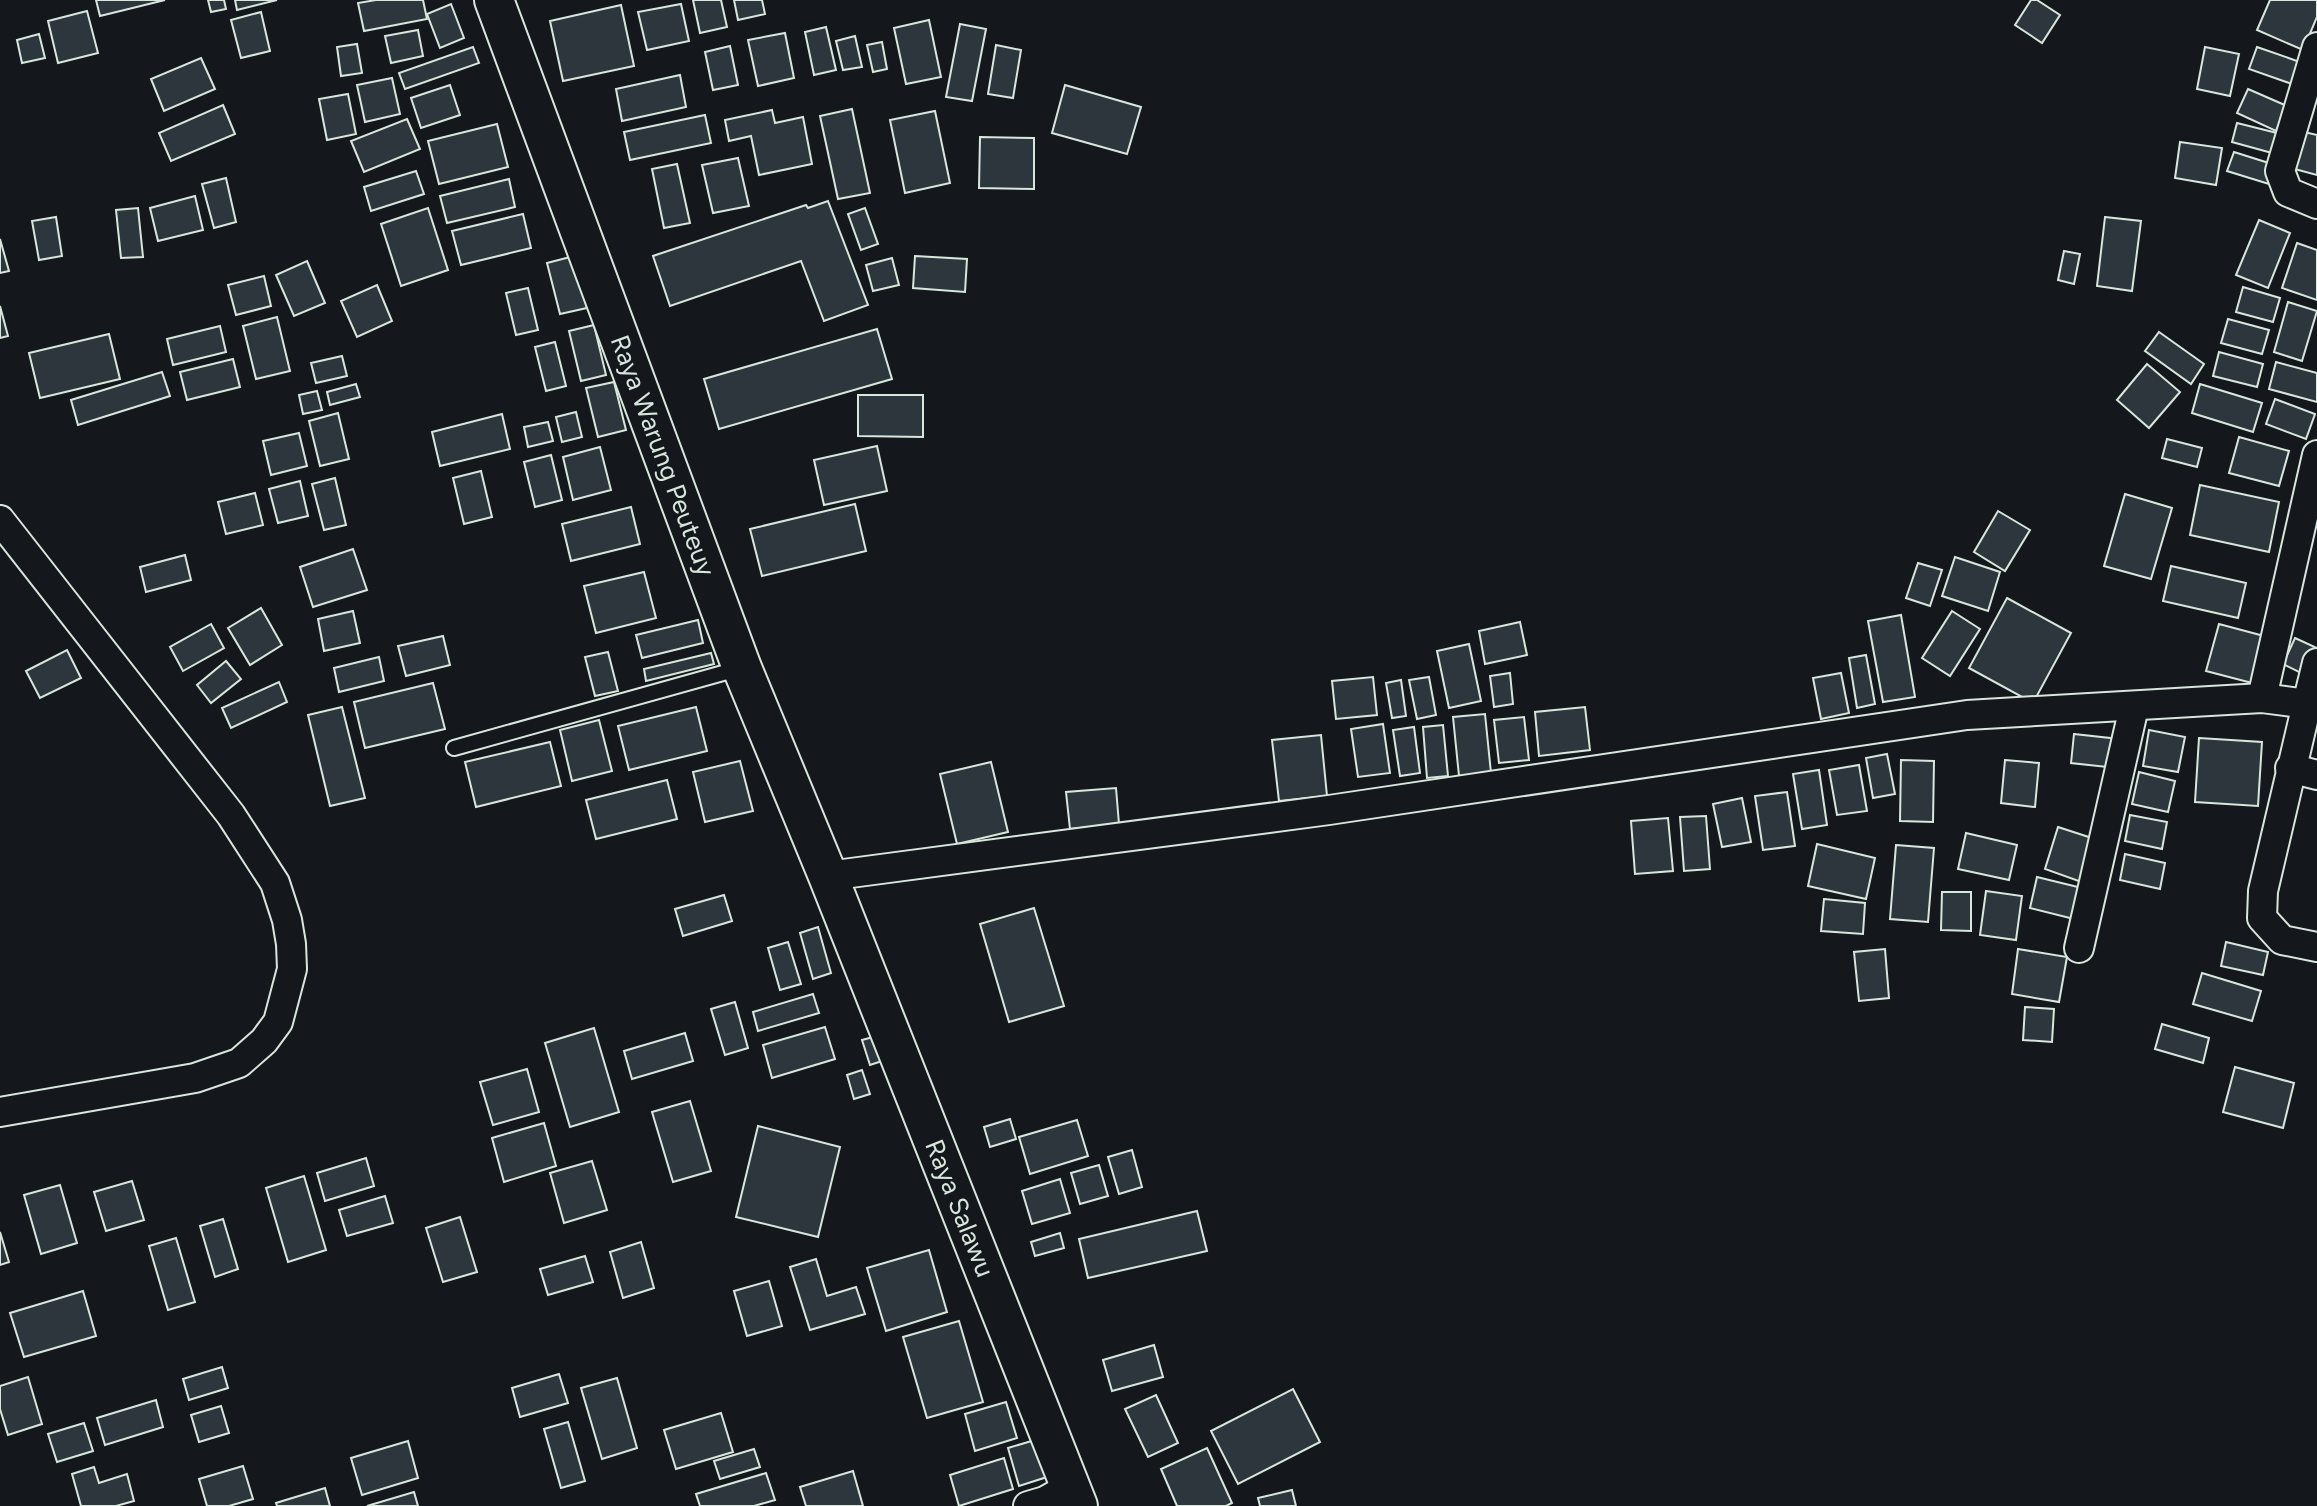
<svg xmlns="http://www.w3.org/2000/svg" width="2317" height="1506" viewBox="0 0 2317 1506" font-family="Figtree,sans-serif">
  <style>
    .building { fill: #2c363c; stroke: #d8e6dc; stroke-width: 2 }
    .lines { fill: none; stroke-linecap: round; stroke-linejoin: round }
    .lane-casing { stroke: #d8e6dc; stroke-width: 18 }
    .street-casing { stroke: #d8e6dc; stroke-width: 32 }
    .primary-casing { stroke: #d8e6dc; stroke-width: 42 }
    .lane { stroke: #14181c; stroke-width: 14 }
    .street { stroke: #14181c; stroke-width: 28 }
    .primary { stroke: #14181c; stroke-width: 38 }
    .labels { text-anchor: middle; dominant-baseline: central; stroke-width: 5; stroke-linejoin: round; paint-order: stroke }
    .street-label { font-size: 26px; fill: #d8e6dc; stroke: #14181c }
  </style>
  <rect width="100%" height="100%" fill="#14181c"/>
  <g class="building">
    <polygon points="96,0 165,0 100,16"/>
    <polygon points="208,0 224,0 226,9 211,12"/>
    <polygon points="235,0 277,0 237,10"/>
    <polygon points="376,0 423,0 427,19 364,31 358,3"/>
    <polygon points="693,0 721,0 727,27 700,33"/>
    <polygon points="734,0 762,0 765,14 738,20"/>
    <polygon points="2031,0 2037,0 2060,15 2042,43 2015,25"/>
    <polygon points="2270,0 2317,0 2317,17 2303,50 2257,30"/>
    <polygon points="451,4 464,38 440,48 427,14"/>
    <polygon points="681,4 689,41 647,50 638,12"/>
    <polygon points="621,5 634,66 563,81 550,21"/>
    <polygon points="87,11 98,53 58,63 48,21"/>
    <polygon points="261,12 270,51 241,58 231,20"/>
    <polygon points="929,20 941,77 906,84 894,28"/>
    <polygon points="960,24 986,29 972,101 946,97"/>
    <polygon points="826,27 836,70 814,75 805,32"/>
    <polygon points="418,30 423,56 391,63 385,36"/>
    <polygon points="785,33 794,78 758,86 748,40"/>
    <polygon points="39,34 45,58 22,63 17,40"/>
    <polygon points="855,36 862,67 843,70 836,41"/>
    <polygon points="882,42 887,69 873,72 867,45"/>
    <polygon points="357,44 362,73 341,76 337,47"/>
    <polygon points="996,45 1021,50 1013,98 988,94"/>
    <polygon points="730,46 738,85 713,90 705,52"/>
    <polygon points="473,47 479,63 405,89 399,73"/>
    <polygon points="2205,47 2239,54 2230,96 2197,89"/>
    <polygon points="2257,47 2300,62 2292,84 2249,69"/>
    <polygon points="201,58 215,89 164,111 151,79"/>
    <polygon points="680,75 686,107 622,121 616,89"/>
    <polygon points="392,78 400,114 365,122 357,85"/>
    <polygon points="450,85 460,115 421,128 411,98"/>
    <polygon points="1065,85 1141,107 1127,154 1052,133"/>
    <polygon points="2248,89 2287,106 2276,131 2237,113"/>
    <polygon points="348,94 356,134 327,140 319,99"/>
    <polygon points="223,105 235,134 171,161 159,133"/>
    <polygon points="852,109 870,193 838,199 820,116"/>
    <polygon points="772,110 775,123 803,117 812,164 759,175 751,136 729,141 725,120"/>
    <polygon points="935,111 950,183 905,193 890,120"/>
    <polygon points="705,115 711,143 630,160 624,132"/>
    <polygon points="407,119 420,149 364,172 351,141"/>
    <polygon points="2237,123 2277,133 2272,153 2232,142"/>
    <polygon points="497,124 508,167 439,184 428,141"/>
    <polygon points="2300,131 2317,135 2317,175 2291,168"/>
    <polygon points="980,137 1034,138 1034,189 979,188"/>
    <polygon points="2180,142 2222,148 2216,185 2175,178"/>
    <polygon points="2234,152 2275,165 2269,184 2227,171"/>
    <polygon points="738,158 749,206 713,213 702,165"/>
    <polygon points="677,164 690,223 664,228 652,169"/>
    <polygon points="416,171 424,194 371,211 364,187"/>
    <polygon points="226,178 236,222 214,228 202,184"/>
    <polygon points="509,179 515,207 447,223 440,196"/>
    <polygon points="195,196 203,230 158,241 150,208"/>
    <polygon points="828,201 868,305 824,321 801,261 670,306 653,256 806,205 808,208"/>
    <polygon points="138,208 143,257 121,258 116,210"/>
    <polygon points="428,208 448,270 401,286 381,224"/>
    <polygon points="865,208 878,244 861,250 848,214"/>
    <polygon points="523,214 531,248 461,265 452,231"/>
    <polygon points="56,217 62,256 39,260 32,221"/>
    <polygon points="2105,217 2141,221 2132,291 2097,286"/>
    <polygon points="2259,220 2290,233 2268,288 2236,275"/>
    <polygon points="0,239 9,271 0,273"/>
    <polygon points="2297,243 2317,250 2317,300 2282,288"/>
    <polygon points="2064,251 2080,254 2074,284 2058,280"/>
    <polygon points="574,256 587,308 560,314 547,263"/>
    <polygon points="915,256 967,259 965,292 913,288"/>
    <polygon points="892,258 899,285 873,291 866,265"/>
    <polygon points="307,261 325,303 294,316 276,275"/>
    <polygon points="264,276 271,306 236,315 228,285"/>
    <polygon points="377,285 392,321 357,337 341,301"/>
    <polygon points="2243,287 2280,298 2273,322 2236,312"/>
    <polygon points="528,288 538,330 516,335 506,293"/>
    <polygon points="2288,302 2317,311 2302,361 2274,352"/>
    <polygon points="0,306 8,336 0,338"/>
    <polygon points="277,317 290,371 256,379 243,326"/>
    <polygon points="2228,319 2269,330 2262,354 2221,343"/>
    <polygon points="594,325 606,375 581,381 569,331"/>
    <polygon points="220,326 226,352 173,365 167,339"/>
    <polygon points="877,329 892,379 719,429 704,379"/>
    <polygon points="2159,332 2204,364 2191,384 2145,351"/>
    <polygon points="109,334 120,379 40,398 29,353"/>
    <polygon points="555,342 566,386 546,391 535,347"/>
    <polygon points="2219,352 2263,364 2257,387 2213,376"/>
    <polygon points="342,356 347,376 316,383 311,363"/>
    <polygon points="233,359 240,387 187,400 180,372"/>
    <polygon points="2276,362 2317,373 2317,402 2269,389"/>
    <polygon points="2147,364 2180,392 2149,428 2117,400"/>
    <polygon points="162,372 170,396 78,425 71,400"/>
    <polygon points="614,382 626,430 598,437 586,388"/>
    <polygon points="356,384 360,397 330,405 327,392"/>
    <polygon points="2200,384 2262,403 2253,432 2192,413"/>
    <polygon points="317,391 322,410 303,414 299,395"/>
    <polygon points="858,395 923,395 923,437 858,436"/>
    <polygon points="2275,399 2315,414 2306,439 2266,424"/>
    <polygon points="576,412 582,437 562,442 556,417"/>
    <polygon points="338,413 349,459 320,466 309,421"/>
    <polygon points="502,414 510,449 440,466 432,432"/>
    <polygon points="548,422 553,441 528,447 524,427"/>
    <polygon points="299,433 307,466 271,475 263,441"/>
    <polygon points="2239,437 2289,451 2279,486 2229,473"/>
    <polygon points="2167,439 2202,448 2197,467 2162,458"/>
    <polygon points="877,446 887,491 824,505 814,460"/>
    <polygon points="600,447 611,490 573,500 563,457"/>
    <polygon points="551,455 562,500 535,507 524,462"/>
    <polygon points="481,471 492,517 464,524 453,478"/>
    <polygon points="335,478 346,525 324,530 312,484"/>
    <polygon points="300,481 308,516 278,523 269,489"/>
    <polygon points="2200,485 2279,502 2269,552 2190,535"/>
    <polygon points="255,493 263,525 226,534 218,502"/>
    <polygon points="2125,494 2172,508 2151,579 2104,566"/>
    <polygon points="855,504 866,551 762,576 750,529"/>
    <polygon points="631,507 640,544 571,561 562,524"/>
    <polygon points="1998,511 2030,530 2005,571 1974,552"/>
    <polygon points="353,549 367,590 313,607 300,567"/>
    <polygon points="185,555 191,580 146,592 140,567"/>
    <polygon points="1955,557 2000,572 1988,611 1942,596"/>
    <polygon points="1918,563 1942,570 1930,606 1906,598"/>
    <polygon points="2171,566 2246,583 2238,618 2163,601"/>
    <polygon points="644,572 656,618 596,633 584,586"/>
    <polygon points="2007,598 2071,633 2033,703 1969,668"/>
    <polygon points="261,608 282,645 250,665 228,628"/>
    <polygon points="353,611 360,643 324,651 318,619"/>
    <polygon points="1952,611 1980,629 1950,676 1922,658"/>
    <polygon points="1901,615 1915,697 1883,702 1868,621"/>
    <polygon points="698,620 703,643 642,658 636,635"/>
    <polygon points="1520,622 1527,655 1485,664 1479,631"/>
    <polygon points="211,624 224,648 183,671 170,647"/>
    <polygon points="2219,624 2264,636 2252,683 2206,671"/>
    <polygon points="443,636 450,665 406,676 398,646"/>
    <polygon points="2295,638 2317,648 2305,675 2283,664"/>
    <polygon points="1469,644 1481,701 1449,708 1437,651"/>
    <polygon points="67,650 81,678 40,698 26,671"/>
    <polygon points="608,652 618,691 595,696 585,657"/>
    <polygon points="711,653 714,664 646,681 644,669"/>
    <polygon points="1866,655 1875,704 1857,708 1849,658"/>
    <polygon points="379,657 384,681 339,692 334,668"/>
    <polygon points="226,661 241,679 211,703 197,685"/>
    <polygon points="1510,673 1513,704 1494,707 1490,676"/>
    <polygon points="1841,673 1849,713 1821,719 1813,678"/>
    <polygon points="1373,677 1377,715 1336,719 1332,681"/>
    <polygon points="1429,677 1436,715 1417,719 1409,680"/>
    <polygon points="1401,680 1406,716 1392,718 1386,683"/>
    <polygon points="279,682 287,702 231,728 222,708"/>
    <polygon points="433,683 445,729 365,748 354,702"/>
    <polygon points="342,707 365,798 330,806 308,715"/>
    <polygon points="696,707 707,751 629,770 618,726"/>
    <polygon points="1585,707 1590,750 1539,756 1535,712"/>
    <polygon points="1485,714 1491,773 1459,776 1453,717"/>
    <polygon points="1524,717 1529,760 1499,763 1494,720"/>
    <polygon points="599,720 612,771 572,781 560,730"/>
    <polygon points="1383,724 1390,773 1358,777 1351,729"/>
    <polygon points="1443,725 1448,776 1427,778 1423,727"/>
    <polygon points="1414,727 1420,773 1400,776 1393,730"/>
    <polygon points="2149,730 2185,737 2178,772 2143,766"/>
    <polygon points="2074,734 2119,739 2116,768 2071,763"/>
    <polygon points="1321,735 1327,796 1279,801 1272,740"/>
    <polygon points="2199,738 2262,742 2258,806 2195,802"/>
    <polygon points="550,742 561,786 476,807 465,762"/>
    <polygon points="1887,754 1895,794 1873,798 1866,758"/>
    <polygon points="1901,760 1934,761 1933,822 1900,821"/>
    <polygon points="2005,760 2039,763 2035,807 2001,803"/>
    <polygon points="740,761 753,811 705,822 693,772"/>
    <polygon points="991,762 1008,832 957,844 940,774"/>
    <polygon points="1859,765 1867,811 1837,815 1829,770"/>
    <polygon points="1819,770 1827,825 1802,829 1793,774"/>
    <polygon points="2139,772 2175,781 2168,812 2132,804"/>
    <polygon points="667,780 677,819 596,839 586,800"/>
    <polygon points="1116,788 1119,824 1070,829 1066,792"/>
    <polygon points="1787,792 1795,846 1763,850 1755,796"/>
    <polygon points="1742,798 1751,842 1722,847 1713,804"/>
    <polygon points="2130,815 2167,822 2162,849 2125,841"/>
    <polygon points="1706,816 1710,869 1684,871 1680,817"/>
    <polygon points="1668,818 1673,871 1635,874 1631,821"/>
    <polygon points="2058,827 2101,841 2087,884 2045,869"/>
    <polygon points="1966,833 2017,845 2009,880 1958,869"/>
    <polygon points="1817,844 1875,858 1866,899 1808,886"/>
    <polygon points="1896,845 1934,848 1928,922 1890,919"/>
    <polygon points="2125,854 2165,863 2160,889 2120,880"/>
    <polygon points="2037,877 2086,889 2078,920 2030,908"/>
    <polygon points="1986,891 2022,896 2016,940 1980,935"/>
    <polygon points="1942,892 1971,892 1971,931 1941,930"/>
    <polygon points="724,895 732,921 683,936 675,909"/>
    <polygon points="1824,899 1865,903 1863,934 1821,931"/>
    <polygon points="1034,908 1064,1006 1009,1022 980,924"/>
    <polygon points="818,927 831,973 813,979 800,933"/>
    <polygon points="788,942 801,984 780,990 768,948"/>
    <polygon points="2226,942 2268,952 2263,975 2221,966"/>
    <polygon points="1885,949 1889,998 1859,1001 1854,952"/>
    <polygon points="2018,949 2067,957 2059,1002 2012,994"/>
    <polygon points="2202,973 2261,991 2252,1021 2193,1004"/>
    <polygon points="813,994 819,1013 758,1031 753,1012"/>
    <polygon points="735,1002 748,1048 725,1055 711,1009"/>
    <polygon points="2025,1007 2054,1009 2052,1042 2023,1040"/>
    <polygon points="2162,1024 2209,1038 2203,1063 2155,1049"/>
    <polygon points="825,1027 835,1059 772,1078 763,1045"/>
    <polygon points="594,1028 619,1112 570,1127 545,1043"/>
    <polygon points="685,1033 693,1061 632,1079 624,1051"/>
    <polygon points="877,1036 885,1060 870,1065 862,1040"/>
    <polygon points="2235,1067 2294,1083 2283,1128 2223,1112"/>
    <polygon points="527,1069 539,1112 493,1125 480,1082"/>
    <polygon points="862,1070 870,1094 854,1099 847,1075"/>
    <polygon points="690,1101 711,1171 673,1182 652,1112"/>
    <polygon points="1010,1119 1016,1139 990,1147 984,1127"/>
    <polygon points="1077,1120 1088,1156 1030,1174 1019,1137"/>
    <polygon points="544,1123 556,1166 504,1182 492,1138"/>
    <polygon points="758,1126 840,1147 818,1237 736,1217"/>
    <polygon points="1132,1150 1142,1187 1119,1194 1108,1157"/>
    <polygon points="366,1158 374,1186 325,1201 317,1173"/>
    <polygon points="592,1161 607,1210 564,1223 550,1173"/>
    <polygon points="1099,1165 1108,1196 1080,1204 1071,1173"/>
    <polygon points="304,1176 326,1250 288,1262 266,1188"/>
    <polygon points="1060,1179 1070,1213 1032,1224 1022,1191"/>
    <polygon points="132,1181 144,1220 106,1231 94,1192"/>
    <polygon points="60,1185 77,1243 41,1254 24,1195"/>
    <polygon points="385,1196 393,1223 347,1236 339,1210"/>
    <polygon points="1197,1211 1207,1251 1088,1278 1079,1239"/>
    <polygon points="460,1217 477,1272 443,1282 426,1228"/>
    <polygon points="223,1219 238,1269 215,1277 200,1226"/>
    <polygon points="0,1232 9,1262 0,1265"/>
    <polygon points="1060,1233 1064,1248 1035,1256 1031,1242"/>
    <polygon points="176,1238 195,1302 168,1310 149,1246"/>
    <polygon points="641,1242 654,1288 623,1298 610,1252"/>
    <polygon points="929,1250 947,1312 886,1331 867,1268"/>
    <polygon points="585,1256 593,1282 548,1295 540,1269"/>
    <polygon points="816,1259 827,1296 856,1287 865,1314 810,1330 790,1267"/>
    <polygon points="769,1281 782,1326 747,1336 734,1291"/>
    <polygon points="83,1291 96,1336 24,1357 10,1313"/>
    <polygon points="959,1321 983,1402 927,1418 903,1337"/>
    <polygon points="1154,1345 1163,1377 1112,1391 1103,1360"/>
    <polygon points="222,1367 228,1388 189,1400 183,1379"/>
    <polygon points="559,1374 568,1403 520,1417 512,1388"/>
    <polygon points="28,1377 42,1424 8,1435 0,1409 0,1386"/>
    <polygon points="617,1378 637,1448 602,1459 581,1388"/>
    <polygon points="1293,1389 1320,1442 1238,1484 1211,1431"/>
    <polygon points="1156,1395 1178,1443 1148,1457 1125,1409"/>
    <polygon points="156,1400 163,1427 105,1445 97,1418"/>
    <polygon points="1006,1402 1017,1438 975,1451 965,1414"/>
    <polygon points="221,1406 229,1433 199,1442 191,1415"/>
    <polygon points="721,1413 733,1452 676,1469 664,1430"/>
    <polygon points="568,1422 585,1481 561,1488 544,1429"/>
    <polygon points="84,1423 93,1451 57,1462 48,1434"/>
    <polygon points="1035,1440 1047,1477 1019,1486 1008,1448"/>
    <polygon points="408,1441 418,1478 362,1495 351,1458"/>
    <polygon points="1207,1448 1232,1503 1226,1506 1177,1506 1161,1469"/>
    <polygon points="754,1449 760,1467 720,1479 714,1461"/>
    <polygon points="1004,1458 1013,1489 959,1506 950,1475"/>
    <polygon points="243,1466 253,1499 229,1506 207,1506 199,1479"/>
    <polygon points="94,1467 99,1483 127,1474 134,1501 116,1506 81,1506 72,1474"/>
    <polygon points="853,1471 863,1506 806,1506 800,1487"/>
    <polygon points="766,1473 775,1500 754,1506 700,1506 696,1494"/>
    <polygon points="325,1488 330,1506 277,1506 276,1503"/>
    <polygon points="1292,1490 1296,1506 1260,1506 1258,1498"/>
    <polygon points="414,1492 418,1506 367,1506"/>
  </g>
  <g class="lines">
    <defs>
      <polyline id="lane" points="454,748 741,668"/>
      <g id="street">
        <polyline points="2317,47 2280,171 2288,192 2317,204"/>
        <polyline points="0,520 231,815 275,883 287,920 291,944 292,969 278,1022 264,1041 239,1063 195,1078 0,1112"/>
        <polyline points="2262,698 2317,455"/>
        <polyline points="2307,704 2263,891 2262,918 2282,940 2317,947"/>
        <polyline points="2290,768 2317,775"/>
        <polyline points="828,876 1329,810 1967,715 2262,698 2307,704 2317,663"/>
        <polyline points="2079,948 2134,707"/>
        <polyline points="1028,1506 1045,1501 1070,1487"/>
      </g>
      <g id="primary">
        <path id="s1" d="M494,0L742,668L828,876L1078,1506"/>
      </g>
    </defs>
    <use href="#lane" class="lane-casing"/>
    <use href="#street" class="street-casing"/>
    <use href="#primary" class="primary-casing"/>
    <use href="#lane" class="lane"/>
    <use href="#street" class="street"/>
    <use href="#primary" class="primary"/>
  </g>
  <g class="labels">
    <g class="street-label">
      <text stroke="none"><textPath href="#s1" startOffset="486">Raya Warung Peuteuy</textPath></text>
      <text stroke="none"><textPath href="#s1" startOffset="1295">Raya Salawu</textPath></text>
    </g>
  </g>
</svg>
